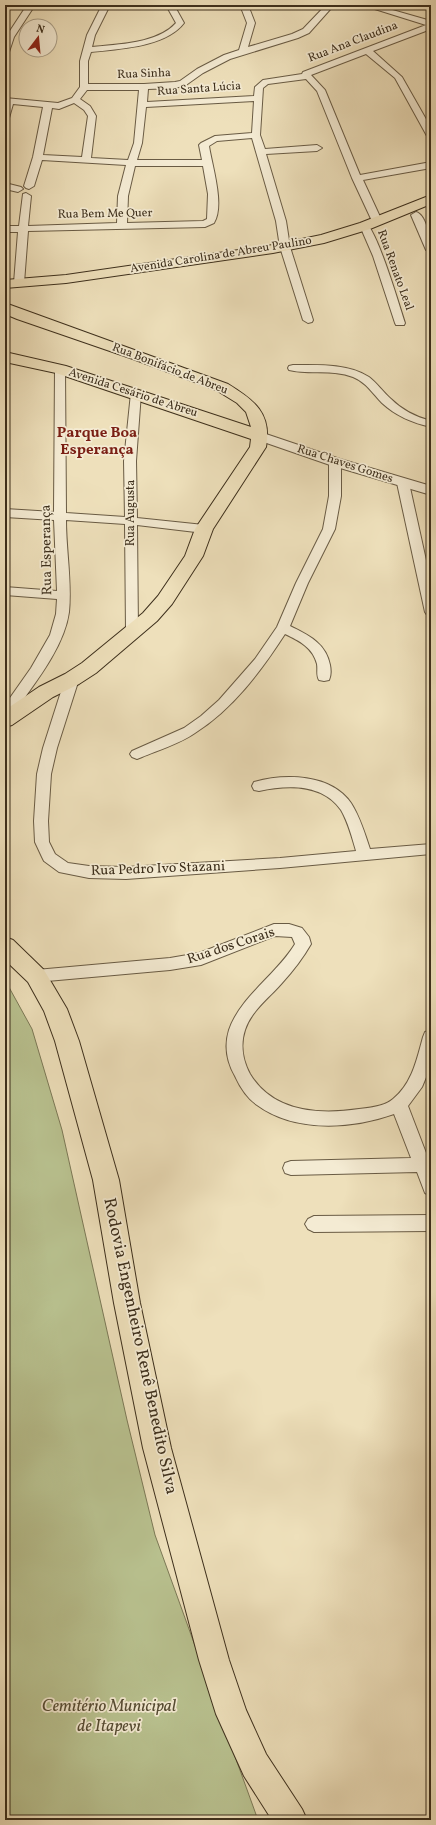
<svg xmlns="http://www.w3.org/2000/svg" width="436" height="1825" viewBox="0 0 436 1825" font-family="Vollkorn,serif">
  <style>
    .green { fill: #b9c290; stroke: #7b7856 }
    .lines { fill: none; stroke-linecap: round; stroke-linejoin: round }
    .minor-casing { stroke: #695b44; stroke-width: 2 }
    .tertiary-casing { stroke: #695b44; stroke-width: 2 }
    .primary-casing { stroke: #3d2f1c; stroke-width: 2 }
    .minor { fill: #f4ebd3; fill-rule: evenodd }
    .tertiary { fill: #f4ebd3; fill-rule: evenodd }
    .primary { fill: #eee0bb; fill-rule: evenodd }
    .labels { text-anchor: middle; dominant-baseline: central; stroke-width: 3.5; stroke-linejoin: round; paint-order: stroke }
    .far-street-label { font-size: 12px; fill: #3d2f1c; stroke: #f4ebd3 }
    .street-label { font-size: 14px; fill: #3d2f1c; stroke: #f4ebd3 }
    .far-district-label { font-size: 15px; font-weight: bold; fill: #7a1f14; stroke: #f4ebd3 }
    .near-street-label { font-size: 17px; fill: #3d2f1c; stroke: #f4ebd3 }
    .near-park-label { font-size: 17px; font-style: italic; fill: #564c33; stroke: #f4ebd3 }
  </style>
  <rect width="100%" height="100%" fill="#eee0bb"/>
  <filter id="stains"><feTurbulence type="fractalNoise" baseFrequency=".005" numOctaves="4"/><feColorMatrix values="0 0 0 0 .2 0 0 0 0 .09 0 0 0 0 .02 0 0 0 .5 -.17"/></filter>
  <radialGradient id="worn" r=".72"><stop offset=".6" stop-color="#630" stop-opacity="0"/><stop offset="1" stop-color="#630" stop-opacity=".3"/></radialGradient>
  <polygon class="green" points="5,980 32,1029 62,1130 127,1420 155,1535 258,1820 5,1820"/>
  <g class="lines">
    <defs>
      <g id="minor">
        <polygon points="27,5 35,5 14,37 9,52 5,54 6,37"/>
        <path d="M102,5H110L95,35L92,47C118,44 157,44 176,23L166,5H174L184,23C166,47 119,49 91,52L88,61V84H144L175,82L180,81L197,69L224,55L239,50L247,23L240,5H248L255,23L248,47L292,34L303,29L326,5H334L309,33L298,38L230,59L203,73L186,85L175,88L148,89L147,102L254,96L255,87L263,80L302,74L303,72L426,25L362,5H375L431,21V29L373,51L402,77L431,128V139L427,136L395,78L366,54L311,75L325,90L360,175L431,162V168L363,180L382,221L380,223L377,224L372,221L352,178L317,91L306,79L268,84L263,88L260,135L265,149L317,145L322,148L317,151L266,154L286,221L290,247L313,320L312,322L308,323L303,320L280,247L276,221L252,138L217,141L209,146C212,166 225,205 214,223L205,227L28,231L24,283L19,286L14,283L18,232H5V226H19L23,194L26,193L31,196L28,226L117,223L118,196L126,165L42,160L34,186L29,189L26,188L24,186L33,157L43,107L13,104L9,118L5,121V98L58,103L72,98L80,87V61L87,35ZM87,90H139L134,143L128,160L91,158L96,116L90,106L80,99ZM254,101L252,133L215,136L201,143L199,145L202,160H137L142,143L146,107ZM74,103L84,110L88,116L82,157L43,155L52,108L59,109ZM135,166H203L208,194L207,219L203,221L127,223L128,196Z"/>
        <polygon points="5,183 21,187 23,189 18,192 5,189"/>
        <path d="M416,212C427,215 431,243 431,253L426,250L411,215Z"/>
        <path d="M365,223C376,226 400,308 405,323L404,325H396L395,323L373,256L360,226Z"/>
        <path d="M293,365C316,365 348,363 369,377C377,383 383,392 391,399C402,410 416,417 431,421V427C413,423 396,416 382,403C373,394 366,382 353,377C332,369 310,375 289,370L288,368L289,366Z"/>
        <path d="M60,366L65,369L66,513L125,517L124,461L131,393L136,390L141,393L136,461L137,518L204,525L208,526L210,529L208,532L204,533L137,525L138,632L137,635H127L126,632L125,524L66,520C66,551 72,582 69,612C64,649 31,688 10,718L5,720V705L31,668L50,635L56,614L57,599L5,595V587L57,591L54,520L5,517V509L54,512L55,369Z"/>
        <path d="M335,459L341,462V496L335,529L308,583L290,626C308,635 326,643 330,665C331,670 331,676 329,680L324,681L319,680C316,675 318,670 317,664C313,648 300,641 285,634C261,671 233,709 195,733C179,744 159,750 142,757L137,759L132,757L130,754L132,751L184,728L201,716L219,700L255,659L277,627L296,583L323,529L329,496V462Z"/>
        <polygon points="403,480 409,483 431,583 431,616 427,615 425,612 397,483"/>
        <path d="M72,675L77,676L79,679L57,748L51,774L48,821L49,842L55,854L68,863L89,866L126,867L280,858L356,851C352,837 348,822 341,810C322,783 287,785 259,791L254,790L252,786L254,782C285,773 331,774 351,803C360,817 365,834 370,849L431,844V854L280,868L126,879L89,878L59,872L44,861L42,857L35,842L34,821L37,774L43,748L65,679L67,676Z"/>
        <path d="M274,924H289L302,928L309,937L311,944C303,958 293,971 282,983C269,998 251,1011 245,1030C240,1045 243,1061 250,1074C273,1112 319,1115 359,1109C370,1108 385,1106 393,1099C412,1084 417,1059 423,1037L425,1032L431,1030V1065L422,1087L408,1106L431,1166V1196L425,1193L417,1172L291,1175L285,1173L283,1168L285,1163L291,1161L411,1158L394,1114C352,1129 295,1133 257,1105C247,1098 240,1087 235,1076C227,1062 224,1046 229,1030C240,997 277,974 295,944L292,937L275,936L201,965L170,970L36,982L31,980L28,976L31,972L36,970L170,958L199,953Z"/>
        <polygon points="431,1215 431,1231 314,1232 308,1229 305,1224 308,1219 314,1216"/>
      </g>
      <polygon id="tertiary" points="260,432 340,459 431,486 431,495 330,465 255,439 253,436 255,433"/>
      <g id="primary">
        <polygon points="431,195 431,204 370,229 324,243 273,253 66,283 5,288 5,280 66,275 273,245 321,235 360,223"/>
        <path d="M5,303L228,384C254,400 272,413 266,447L213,529L203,556L172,604L157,621L96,673L79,684L53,697L12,725L5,727V710L39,687L65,674L82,663L143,613L158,596L185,556L195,529L250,447L251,439L56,373L5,362V352L66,366L251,427L246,412L237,403L216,390L133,359L17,319L5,314Z"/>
        <polygon points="5,937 13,940 44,970 67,1009 79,1041 119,1180 140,1303 171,1448 229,1660 246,1710 266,1754 302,1809 307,1820 272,1820 244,1776 216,1714 199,1660 143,1448 114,1303 93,1180 55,1041 44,1011 28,982 5,960"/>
      </g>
    </defs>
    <use href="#minor" class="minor-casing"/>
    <use href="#tertiary" class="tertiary-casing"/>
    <use href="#primary" class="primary-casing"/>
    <use href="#minor" class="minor"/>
    <use href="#tertiary" class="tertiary"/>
    <use href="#primary" class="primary"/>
  </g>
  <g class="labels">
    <g class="far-street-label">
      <text transform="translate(353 42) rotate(-21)">Rua Ana Claudina</text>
      <text transform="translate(144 74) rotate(-2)">Rua Sinha</text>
      <text transform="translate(199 89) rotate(-4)">Rua Santa Lúcia</text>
      <text transform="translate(105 214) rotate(-1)">Rua Bem Me Quer</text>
      <text transform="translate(221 255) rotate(-9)">Avenida Carolina de Abreu Paulino</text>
      <text transform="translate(395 270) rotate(70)">Rua Renato Leal</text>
      <text transform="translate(170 369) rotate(21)">Rua Bonifácio de Abreu</text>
      <text transform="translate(133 393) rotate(18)">Avenida Cesário de Abreu</text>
      <text transform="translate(345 464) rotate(18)">Rua Chaves Gomes</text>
      <text transform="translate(131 513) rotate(-90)">Rua Augusta</text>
    </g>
    <g class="street-label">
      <text transform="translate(47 550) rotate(-91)">Rua Esperança</text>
      <text transform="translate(158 869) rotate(-2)">Rua Pedro Ivo Stazani</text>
      <text transform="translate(231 946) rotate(-18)">Rua dos Corais</text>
    </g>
    <g class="far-district-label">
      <text x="97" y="433">Parque Boa<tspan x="97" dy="17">Esperança</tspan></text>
    </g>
    <g class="near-street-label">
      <text transform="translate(140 1346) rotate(78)">Rodovia Engenheiro Renê Benedito Silva</text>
    </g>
    <g class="near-park-label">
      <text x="109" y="1706">Cemitério Municipal<tspan x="109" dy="20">de Itapevi</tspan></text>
    </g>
  </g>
  <rect width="436" height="1825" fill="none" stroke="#eee0bb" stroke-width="20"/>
  <rect x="6" y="6" width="424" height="1813" fill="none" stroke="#3d2f1c" stroke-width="2"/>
  <rect x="10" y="10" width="416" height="1805" fill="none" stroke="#3d2f1c"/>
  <g transform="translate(38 38) rotate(16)"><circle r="19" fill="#f4ebd3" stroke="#aba08a"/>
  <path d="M0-3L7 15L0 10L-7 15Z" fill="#8f2418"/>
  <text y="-6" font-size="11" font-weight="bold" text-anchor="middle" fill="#3d2f1c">N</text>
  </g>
  <rect width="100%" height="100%" filter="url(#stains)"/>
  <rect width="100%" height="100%" fill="url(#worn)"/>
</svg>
